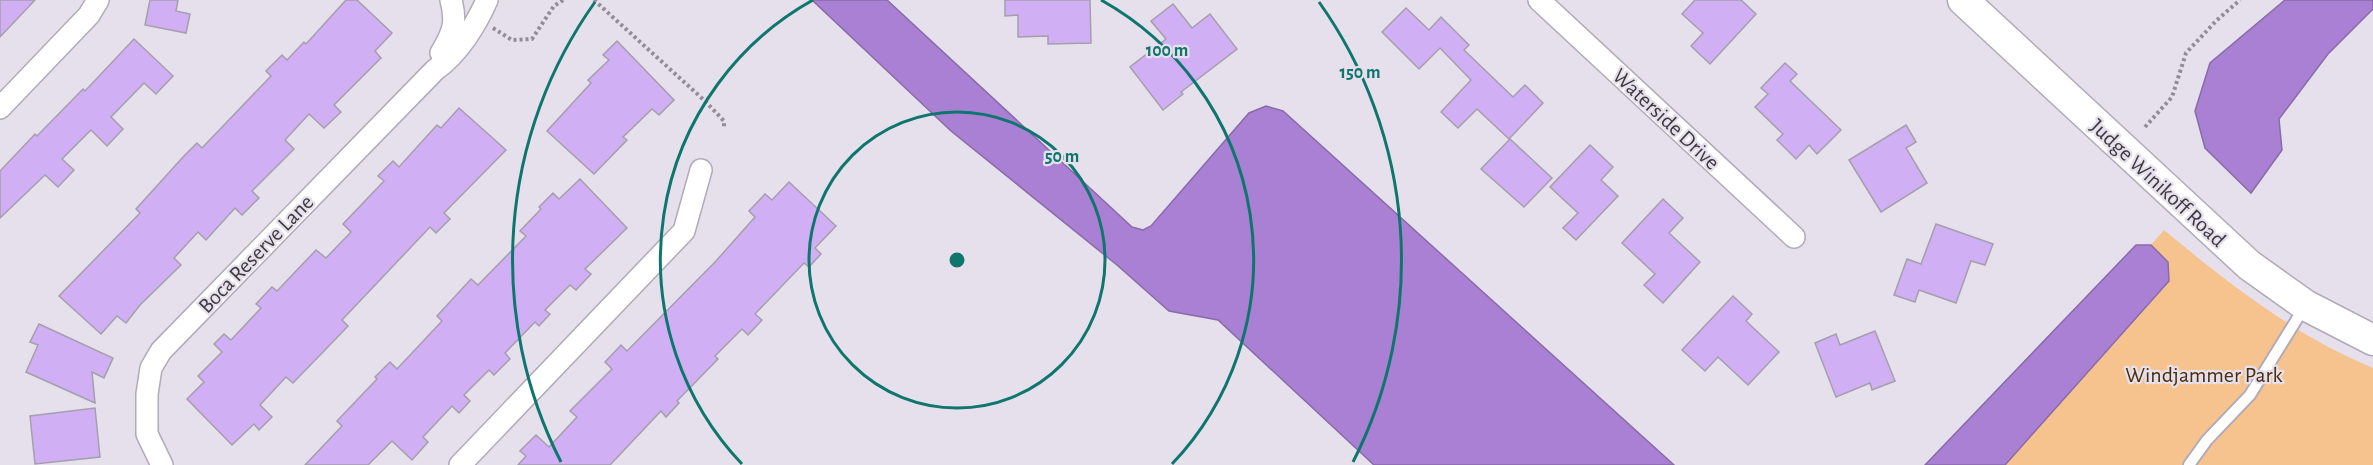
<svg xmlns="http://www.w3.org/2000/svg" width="2373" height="465" viewBox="0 0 2373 465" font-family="'Alegreya Sans',sans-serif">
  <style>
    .green { fill: #f6c28e }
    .water { fill: #aa80d5; stroke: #896ba8; stroke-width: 1.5 }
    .building { fill: #d0aff5; stroke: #a49fab; stroke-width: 1.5 }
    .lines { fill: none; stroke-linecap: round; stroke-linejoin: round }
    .lane-casing { stroke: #b1abb7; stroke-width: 14 }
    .street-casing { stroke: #b1abb7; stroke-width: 24 }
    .secondary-casing { stroke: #b1abb7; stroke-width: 33 }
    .path { stroke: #918d96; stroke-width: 4; stroke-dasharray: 3 3; stroke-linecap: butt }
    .lane { stroke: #fff; stroke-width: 10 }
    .street { stroke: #fff; stroke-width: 21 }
    .secondary { stroke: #fff; stroke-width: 30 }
    .ring { fill: none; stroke: #0f766e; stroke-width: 3 }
    .labels { text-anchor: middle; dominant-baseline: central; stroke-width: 4.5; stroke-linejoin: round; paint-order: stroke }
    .street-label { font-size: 22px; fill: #3c3a3f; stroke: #e5e0ec }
    .park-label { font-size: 22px; fill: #4b2e0b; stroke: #e5e0ec }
    .centre { fill: #0f766e; stroke: #e5e0ec; stroke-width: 3 }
    .ring-label { font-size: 18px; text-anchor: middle; font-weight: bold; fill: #0f766e; stroke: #e5e0ec; stroke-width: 4.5; stroke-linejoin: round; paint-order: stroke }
  </style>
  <rect width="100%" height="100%" fill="#e5e0ec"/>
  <path class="green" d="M2164,230C2228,283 2295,336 2373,368V465H2005L2169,281L2168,262L2151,245Z"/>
  <g class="water">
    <polygon points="812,0 887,0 1132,227 1143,230 1151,226 1249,113 1266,106 1283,111 1674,465 1374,465 1218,320 1169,311 1117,265 951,131"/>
    <polygon points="2285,0 2373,0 2373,9 2328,54 2279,119 2282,150 2251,193 2205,148 2195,111 2210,63"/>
    <polygon points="2136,245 2151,245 2168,262 2169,281 2005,465 1925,465"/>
  </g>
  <g class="building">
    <polygon points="0,0 35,0 0,37"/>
    <polygon points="150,0 178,0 176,11 190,14 186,33 145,25"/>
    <polygon points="346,0 357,0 392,33 375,51 381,58 334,105 341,112 324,128 309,114 285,140 294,149 252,191 259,198 242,215 235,208 206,240 198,232 174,258 181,265 140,305 126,323 117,316 101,334 59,296 140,213 136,209 183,157 197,143 202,148 271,76 266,71 282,55 287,60 304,42 306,44"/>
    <polygon points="1005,0 1090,0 1091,43 1048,44 1048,36 1018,37 1018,15 1005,16"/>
    <polygon points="1695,0 1741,0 1756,14 1710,64 1691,46 1703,33 1682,14"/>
    <polygon points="1173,4 1192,28 1210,14 1237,49 1181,92 1183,94 1163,110 1130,67 1166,39 1151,21"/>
    <polygon points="1406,8 1429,30 1441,17 1469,45 1464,50 1513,97 1525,85 1543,103 1509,139 1477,109 1458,128 1441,112 1471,80 1440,48 1419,69 1382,32"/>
    <polygon points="134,39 173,76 156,94 144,83 111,117 123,129 107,146 91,130 62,159 74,170 58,187 45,175 0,218 0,171 35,134 37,136 83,89 85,91"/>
    <polygon points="617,41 674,100 659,115 652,109 623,137 627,140 594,174 547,131 591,83 588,80 609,60 603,55"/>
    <polygon points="1785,63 1797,74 1790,81 1841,130 1817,154 1809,145 1796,159 1777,140 1783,134 1755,107 1768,94 1761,88"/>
    <polygon points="459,108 506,150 444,213 450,219 436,233 430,227 342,320 348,326 325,350 293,383 286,377 260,405 272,417 259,430 254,424 232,445 187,399 204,382 198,376 222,352 214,344 224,334 231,340 261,308 256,304 272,287 277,291 316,250 326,258 351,232 343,224 384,181 378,176 393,161 399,167 437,125 441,128"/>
    <polygon points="1906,125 1916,142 1906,148 1927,183 1881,212 1849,160"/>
    <polygon points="1510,139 1552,178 1524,207 1481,169"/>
    <polygon points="1590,145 1613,167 1601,180 1618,196 1576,240 1563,228 1578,213 1550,187"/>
    <polygon points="580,179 627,228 585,269 591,274 576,290 570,285 545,310 550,314 539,326 535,322 505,353 510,359 494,375 489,370 464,395 470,401 459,413 452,406 423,437 428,442 412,460 392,441 368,465 305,465 342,426 337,421 377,379 375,377 390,362 397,369 442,321 437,316 471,279 478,285 526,236 520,231 541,209 539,207 553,193 559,199"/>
    <polygon points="789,182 836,226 815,248 821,254 809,267 804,263 755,314 762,320 748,335 742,329 715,356 718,359 677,401 679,403 666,417 661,411 610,465 518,465 526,456 520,451 536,435 549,447 577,417 570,411 612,369 605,362 621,345 627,351 716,261 755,217 749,211 765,194 772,200"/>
    <polygon points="1663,199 1683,218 1669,233 1700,262 1663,303 1644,285 1655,274 1622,243"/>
    <polygon points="1936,224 1993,244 1985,265 1971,261 1956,303 1919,290 1915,302 1894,295 1907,259 1921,264"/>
    <polygon points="1733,296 1752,314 1746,321 1779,352 1748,385 1718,357 1705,371 1682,350"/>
    <polygon points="39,324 113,358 104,378 92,372 95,403 26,372 38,345 30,342"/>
    <polygon points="1875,331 1895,381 1872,390 1870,383 1836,397 1815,343 1836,334 1840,345"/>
    <polygon points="95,408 100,457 35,464 30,416"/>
  </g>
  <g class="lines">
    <defs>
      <polyline id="lane" points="2189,465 2207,440 2250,395 2305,306"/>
      <g id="street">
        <polyline points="1539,0 1794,237"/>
        <path d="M441,53C453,33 457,23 451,0"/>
        <polyline points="0,108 89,15 98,0"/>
        <path d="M162,465L147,434V394L151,368L161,351L435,70C458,54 476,25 487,0"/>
        <polyline points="460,465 684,231 701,170"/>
      </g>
      <polyline id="secondary" points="1963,0 2249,265 2305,305 2373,340"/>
    </defs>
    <use href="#lane" class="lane-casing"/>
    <use href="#street" class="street-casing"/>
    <use href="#secondary" class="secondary-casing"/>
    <g class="path">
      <polyline points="594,0 705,101 724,121 724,128"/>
      <polyline points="493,28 512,40 532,39 554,6 563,0"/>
      <polyline points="2145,127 2172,97 2186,53 2217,20 2240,0"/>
    </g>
    <use href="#lane" class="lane"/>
    <use href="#street" class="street"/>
    <use href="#secondary" class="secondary"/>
  </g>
  <g class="ring">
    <circle cx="957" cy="260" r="148"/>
    <path d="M742 464A297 297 0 0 1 813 0M1101 0A297 297 0 0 1 1172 464"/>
    <path d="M561 462A445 445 0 0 1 595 2M1319 2A445 445 0 0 1 1353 462"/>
  </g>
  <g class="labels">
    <g class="street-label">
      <text transform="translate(1666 119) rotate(43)">Waterside Drive</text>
      <text transform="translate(2158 183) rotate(43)">Judge Winikoff Road</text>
      <text transform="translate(256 254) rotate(-46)">Boca Reserve Lane</text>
    </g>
    <g class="park-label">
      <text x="2204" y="375">Windjammer Park</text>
    </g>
  </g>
  <circle cx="957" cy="260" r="9" class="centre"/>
  <g class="ring-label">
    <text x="1167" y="56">100 m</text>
    <text x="1360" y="78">150 m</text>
    <text x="1062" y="162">50 m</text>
  </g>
</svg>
